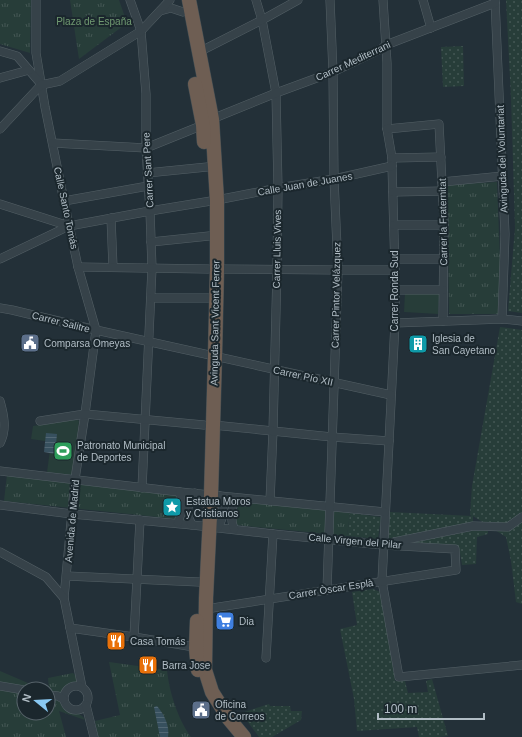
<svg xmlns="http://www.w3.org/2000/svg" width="522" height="737" viewBox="0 0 522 737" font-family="Arial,sans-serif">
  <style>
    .grass { fill: url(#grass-dots) }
    .park { fill: url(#park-tufts); fill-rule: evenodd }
    .garden { fill: #273d39 }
    .water { fill: url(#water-rules) }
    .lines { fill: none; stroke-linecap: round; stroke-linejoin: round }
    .street-casing { stroke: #546066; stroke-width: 9 }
    .highway-casing { stroke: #414d53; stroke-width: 15 }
    .street { stroke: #364249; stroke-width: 8 }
    .highway { stroke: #6e5e53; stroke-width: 14 }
    .labels { text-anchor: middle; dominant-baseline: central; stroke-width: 4; stroke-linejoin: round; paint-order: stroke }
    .park-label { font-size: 10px; fill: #709971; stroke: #1b272d }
    .street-label { font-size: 10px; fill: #b1bdc5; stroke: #1b272d }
    .poi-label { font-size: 10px; fill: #b1bdc5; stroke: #1b272d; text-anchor: start }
  </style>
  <defs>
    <pattern id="grass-dots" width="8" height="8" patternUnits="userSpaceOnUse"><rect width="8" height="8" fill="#273d39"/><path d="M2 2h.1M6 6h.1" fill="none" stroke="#445754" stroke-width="1.8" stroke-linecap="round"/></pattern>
    <pattern id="park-tufts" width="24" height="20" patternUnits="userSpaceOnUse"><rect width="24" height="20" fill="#273d39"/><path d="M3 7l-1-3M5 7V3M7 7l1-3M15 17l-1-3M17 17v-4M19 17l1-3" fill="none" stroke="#445754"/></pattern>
    <pattern id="water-rules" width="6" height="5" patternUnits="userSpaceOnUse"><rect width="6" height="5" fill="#37505e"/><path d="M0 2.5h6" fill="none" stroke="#526774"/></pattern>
  </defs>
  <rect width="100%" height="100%" fill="#233038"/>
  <g class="grass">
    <polygon points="506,0 522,0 522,313 508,311 515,228 511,98"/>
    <polygon points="463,46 464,86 443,87 441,47"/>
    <polygon points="500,327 522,330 522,604 516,602 511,561 506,537 473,516 473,523 388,541 390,512 472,516 470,515 472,486"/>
    <polygon points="350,513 381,517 378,539 347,536"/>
    <polygon points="472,531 488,531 488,534 477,537 476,564 462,565 459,547 403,544"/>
    <polygon points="373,589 383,593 395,681 405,681 408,693 428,692 426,681 432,679 448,736 439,737 419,737 417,727 357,731 354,699 340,629 357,625 352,592"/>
    <polygon points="269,704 270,706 290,706 291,711 302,711 301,720 272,737 259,737 241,713"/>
  </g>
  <g class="park">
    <polygon points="0,0 31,0 30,53 0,44"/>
    <polygon points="70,0 119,0 127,23 79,59"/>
    <polygon points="497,182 500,260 500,314 449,314 448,232 446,185"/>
    <polygon points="7,475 179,494 177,519 4,501"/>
    <polygon points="238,501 350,513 347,536 236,525"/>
    <path d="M109,662L167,670C169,691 178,720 191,737H98L95,721L120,715Z"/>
    <path d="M0,671L28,683L49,689L48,678L73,673L77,677L79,683C75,683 71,683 67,685C63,688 61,692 60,696C58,718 81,708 85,720L59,711L66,737H0ZM24,689H48V713H24Z"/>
  </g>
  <g class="garden">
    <polygon points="405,292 439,293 438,314 404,312"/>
    <polygon points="76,419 79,421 73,475 47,472 51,442 31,439 33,426"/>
  </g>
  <g class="water">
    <polygon points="46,433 57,434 55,454 44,452"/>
    <path d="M157,706C164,714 170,726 168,737H160L154,707Z"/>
  </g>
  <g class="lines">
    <defs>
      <g id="street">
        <polyline points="36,0 36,53 45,107 64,201 78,267 96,330 85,414 75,479 64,598 82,687"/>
        <polyline points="130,0 141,31 146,94 146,148 150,211 152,268 142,488"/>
        <polyline points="256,0 262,20 276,93 278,188 277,270 273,431 270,501"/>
        <polyline points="383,0 387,63 387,129 392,158 392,166 395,270 395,323 382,581 399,677 522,665"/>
        <polyline points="423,0 431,28"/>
        <polyline points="495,0 505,234 502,319"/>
        <polyline points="160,11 171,8 183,12"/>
        <polyline points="0,51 17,56 41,84"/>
        <polyline points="199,52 262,20 298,0"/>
        <polyline points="0,78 29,70"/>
        <polyline points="212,119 276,93 333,72 381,49 386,45 495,3"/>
        <polyline points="0,129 41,85 60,81 141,31 170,0"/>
        <polyline points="387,129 439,124 444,222 443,321"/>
        <polyline points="53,143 146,148 203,125"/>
        <polyline points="392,158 441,157"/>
        <polyline points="147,173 207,167"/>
        <polyline points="442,182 503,176"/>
        <polyline points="393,192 443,191"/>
        <polyline points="64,201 148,186"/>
        <polyline points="0,204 69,226"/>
        <polyline points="111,218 113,267"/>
        <polyline points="394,225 444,225"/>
        <polyline points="151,242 209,236"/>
        <polyline points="0,259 69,226 150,211 217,200 278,188 334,179 392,166"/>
        <polyline points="395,259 444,259"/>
        <polyline points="78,267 208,269"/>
        <polyline points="217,269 338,270 395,270"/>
        <polyline points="395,290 443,290"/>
        <polyline points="151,298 208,298"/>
        <polyline points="0,308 12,310 96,330 391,395"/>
        <polyline points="395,323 502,319 522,321"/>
        <path d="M0,401C4,415 7,430 0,443"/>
        <polyline points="40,421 85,414 204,425"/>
        <polyline points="213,425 332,437 389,441"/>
        <polyline points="0,471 180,492 385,512"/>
        <polyline points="0,505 72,514 192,525 273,534 383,545 455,549 456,570 206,609"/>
        <path d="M178,523C182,513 181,503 180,492"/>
        <path d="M192,525C185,511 187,505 195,493"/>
        <path d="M218,527C225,515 224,509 220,496"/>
        <path d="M234,529C230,518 231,508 236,498"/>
        <polyline points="394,542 473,526 508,527 522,517"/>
        <polyline points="0,552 46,577 64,598"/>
        <polyline points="67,576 199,582"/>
        <polyline points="327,590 338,270 334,179 333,72 330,0"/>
        <polyline points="70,628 134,637 200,648"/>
        <polyline points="134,637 140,520"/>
        <polyline points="266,658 273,534"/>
        <circle cx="76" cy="698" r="12"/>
        <polyline points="0,686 24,690"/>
        <polyline points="48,695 58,696 63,699"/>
        <polyline points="86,705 94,737"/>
      </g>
      <g id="highway">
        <polyline points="189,0 212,119 217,200 217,269 215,356 211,495 206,598 205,670 212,692 229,719 244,737"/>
        <polyline points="195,84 203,125 204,142"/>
        <polyline points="197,621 196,648 198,670"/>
      </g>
    </defs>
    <use href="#street" class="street-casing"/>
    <use href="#highway" class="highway-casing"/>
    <use href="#street" class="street"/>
    <use href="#highway" class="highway"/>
  </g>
  <defs>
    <symbol id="civic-square" viewBox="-11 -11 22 22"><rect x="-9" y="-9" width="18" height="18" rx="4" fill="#5c6f8a" stroke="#1b272d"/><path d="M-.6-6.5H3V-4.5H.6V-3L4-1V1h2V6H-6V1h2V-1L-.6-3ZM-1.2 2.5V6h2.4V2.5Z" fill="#fff"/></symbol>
    <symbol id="building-square" viewBox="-11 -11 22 22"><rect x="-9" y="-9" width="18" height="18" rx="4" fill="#0f9aa8" stroke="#1b272d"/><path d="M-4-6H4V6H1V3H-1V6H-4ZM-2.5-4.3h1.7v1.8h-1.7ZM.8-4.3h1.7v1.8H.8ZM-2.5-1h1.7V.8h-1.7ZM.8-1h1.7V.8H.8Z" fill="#fff"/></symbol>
    <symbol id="stadium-square" viewBox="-11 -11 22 22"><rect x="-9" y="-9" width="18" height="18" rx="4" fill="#2e9e5b" stroke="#1b272d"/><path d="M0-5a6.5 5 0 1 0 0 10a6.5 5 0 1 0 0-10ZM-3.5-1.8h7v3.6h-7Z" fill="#fff"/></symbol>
    <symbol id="sight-square" viewBox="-11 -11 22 22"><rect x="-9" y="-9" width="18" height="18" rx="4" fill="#0f9aa8" stroke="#1b272d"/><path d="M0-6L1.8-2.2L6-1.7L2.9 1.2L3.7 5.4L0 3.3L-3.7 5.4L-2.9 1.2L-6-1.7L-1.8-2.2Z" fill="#fff"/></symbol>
    <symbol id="supermarket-square" viewBox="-11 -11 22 22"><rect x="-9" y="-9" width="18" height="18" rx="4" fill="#3f7fe0" stroke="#1b272d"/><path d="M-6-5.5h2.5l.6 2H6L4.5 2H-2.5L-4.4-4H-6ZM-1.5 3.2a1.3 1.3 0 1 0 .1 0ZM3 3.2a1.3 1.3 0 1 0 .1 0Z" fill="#fff"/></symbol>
    <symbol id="restaurant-square" viewBox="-11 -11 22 22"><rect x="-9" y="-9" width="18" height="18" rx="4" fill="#e8710a" stroke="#1b272d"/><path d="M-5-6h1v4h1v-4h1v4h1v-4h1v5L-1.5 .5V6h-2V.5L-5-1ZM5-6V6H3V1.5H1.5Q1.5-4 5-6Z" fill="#fff"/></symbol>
  </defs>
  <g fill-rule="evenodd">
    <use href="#civic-square" x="19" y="332" width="22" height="22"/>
    <use href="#building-square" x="407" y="333" width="22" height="22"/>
    <use href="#stadium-square" x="52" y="440" width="22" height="22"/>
    <use href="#sight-square" x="161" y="496" width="22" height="22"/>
    <use href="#supermarket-square" x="214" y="610" width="22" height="22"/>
    <use href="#restaurant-square" x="105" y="630" width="22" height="22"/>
    <use href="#restaurant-square" x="137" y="654" width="22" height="22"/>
    <use href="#civic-square" x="190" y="699" width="22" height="22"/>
  </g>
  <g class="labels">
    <g class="park-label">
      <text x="94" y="21">Plaza de España</text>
    </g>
    <g class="street-label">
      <text transform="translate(353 61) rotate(-25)">Carrer Mediterrani</text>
      <text transform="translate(502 159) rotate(-92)">Avinguda del Voluntariat</text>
      <text transform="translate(148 170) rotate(-93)">Carrer Sant Pere</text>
      <text transform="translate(305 184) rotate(-10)">Calle Juan de Juanes</text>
      <text transform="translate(66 208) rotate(78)">Calle Santo Tomás</text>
      <text transform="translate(443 222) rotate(-91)">Carrer la Fraternitat</text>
      <text transform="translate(277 249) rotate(-89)">Carrer Lluis Vives</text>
      <text transform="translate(394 291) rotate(-90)">Carrer Ronda Sud</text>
      <text transform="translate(336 295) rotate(-89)">Carrer Pintor Velázquez</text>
      <text transform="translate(61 322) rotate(14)">Carrer Salitre</text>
      <text transform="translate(215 323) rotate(-89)">Avinguda Sant Vicent Ferrer</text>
      <text transform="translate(303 376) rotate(12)">Carrer Pío XII</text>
      <text transform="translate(72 521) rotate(-85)">Avenida de Madrid</text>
      <text transform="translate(355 541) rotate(5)">Calle Virgen del Pilar</text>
      <text transform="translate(331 589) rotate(-9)">Carrer Òscar Esplà</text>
    </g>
    <g class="poi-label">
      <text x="432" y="338">Iglesia de<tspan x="432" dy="12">San Cayetano</tspan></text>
      <text x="44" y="343">Comparsa Omeyas</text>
      <text x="77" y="445">Patronato Municipal<tspan x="77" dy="12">de Deportes</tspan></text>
      <text x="186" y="501">Estatua Moros<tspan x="186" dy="12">y Cristianos</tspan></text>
      <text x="239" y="621">Dia</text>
      <text x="130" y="641">Casa Tomás</text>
      <text x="162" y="665">Barra Jose</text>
      <text x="215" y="704">Oficina<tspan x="215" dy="12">de Correos</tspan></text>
    </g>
  </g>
  <g transform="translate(36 701) rotate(288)"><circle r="19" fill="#1b272d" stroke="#57636a"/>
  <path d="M0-3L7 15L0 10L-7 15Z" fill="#89c8f2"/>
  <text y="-6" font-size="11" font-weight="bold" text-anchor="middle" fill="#b1bdc5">N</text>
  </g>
  <path d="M378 713v6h106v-6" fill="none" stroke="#b1bdc5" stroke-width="2"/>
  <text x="384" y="713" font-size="12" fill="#b1bdc5" stroke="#1b272d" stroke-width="3" paint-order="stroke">100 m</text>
</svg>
